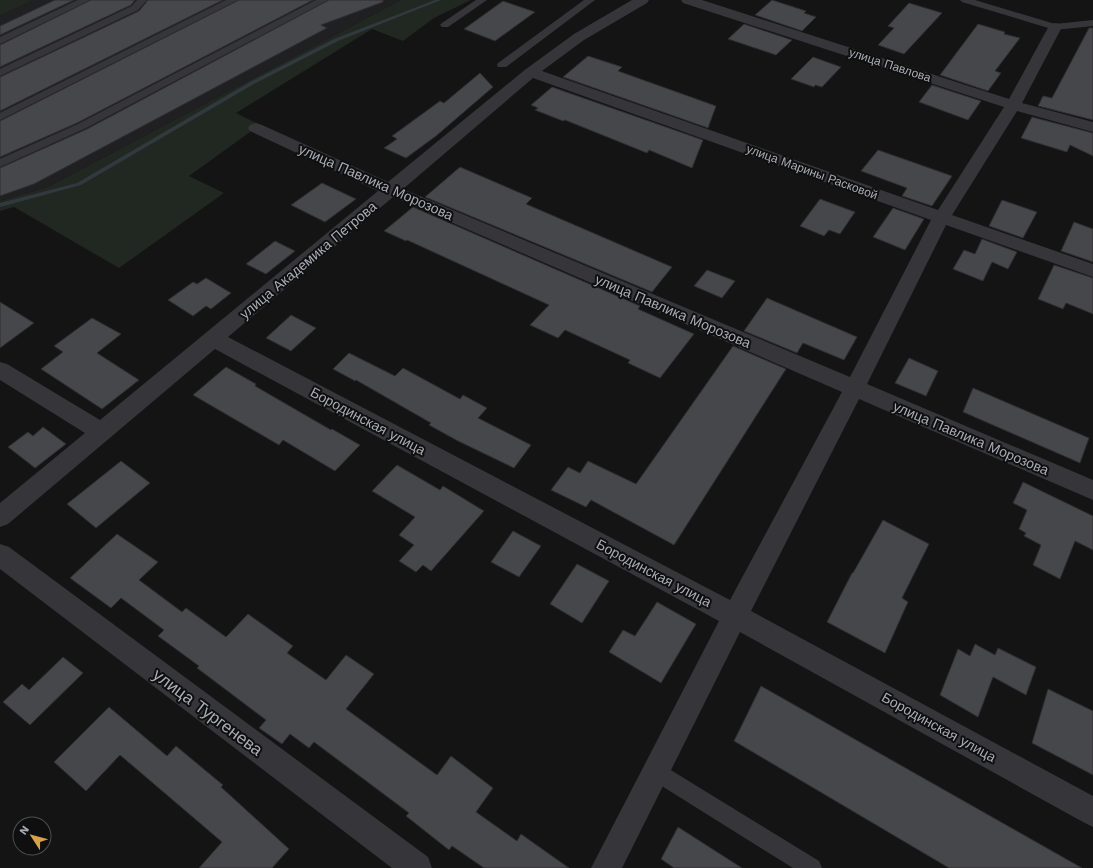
<svg xmlns="http://www.w3.org/2000/svg" width="1093" height="868" viewBox="0 0 1093 868" font-family="'Work Sans',sans-serif">
  <style>
    .built { fill: #202022 }
    .green { fill: #212721 }
    .lines { fill: none; stroke-linecap: round; stroke-linejoin: round }
    .stream { fill: #31393e; fill-rule: evenodd }
    .building { fill: #46474a; stroke: #2e2e31 }
    .service { fill: #36363a; fill-rule: evenodd }
    .minor { fill: #36363a; fill-rule: evenodd }
    .labels { text-anchor: middle; dominant-baseline: central; stroke-width: 4; stroke-linejoin: round; paint-order: stroke }
    .far-street-label { font-size: 12px; fill: #a8acb4; stroke: #0f0f10 }
    .street-label { font-size: 14px; fill: #a8acb4; stroke: #0f0f10 }
    .near-street-label { font-size: 17px; fill: #a8acb4; stroke: #0f0f10 }
  </style>
  <rect width="100%" height="100%" fill="#141415"/>
  <polygon class="built" points="33,0 401,0 48,187 0,201 0,16"/>
  <g class="green">
    <polygon points="0,0 33,0 0,16"/>
    <polygon points="401,0 471,0 434,18 403,41 372,29 236,113 260,125 189,176 224,193 119,268 14,207 0,211 0,201 48,187"/>
  </g>
  <g class="lines">
    <polygon class="stream" points="435,0 441,0 338,41 254,84 81,185 0,207 0,203 77,183 250,82 334,39"/>
  </g>
  <g class="building">
    <polygon points="55,0 74,0 0,35 0,26"/>
    <polygon points="91,0 135,0 131,5 0,67 0,45"/>
    <polygon points="148,0 223,0 0,111 0,77 139,11"/>
    <polygon points="239,0 313,0 77,123 0,157 0,121"/>
    <polygon points="329,0 383,0 383,2 321,25 327,28 34,184 0,196 0,168 87,129"/>
    <polygon points="772,0 806,11 804,13 816,17 802,31 755,15"/>
    <polygon points="503,1 535,12 495,41 464,29"/>
    <polygon points="909,3 942,13 904,54 878,45 894,28 888,26"/>
    <polygon points="744,24 792,40 776,55 728,39"/>
    <polygon points="978,24 1005,32 1004,34 1020,38 995,71 1001,73 988,91 940,75"/>
    <polygon points="1089,28 1093,28 1093,120 1038,106 1043,96 1052,98"/>
    <polygon points="588,56 622,67 618,71 716,106 708,128 563,77"/>
    <polygon points="813,57 841,67 822,87 815,85 814,87 791,79"/>
    <polygon points="480,73 493,87 436,136 406,158 384,148 397,139 392,136 440,101 444,103"/>
    <polygon points="932,85 981,101 968,120 919,102"/>
    <polygon points="552,87 703,140 692,168 649,150 647,153 565,120 563,121 535,110 538,108 531,105"/>
    <polygon points="1032,117 1093,133 1093,156 1070,145 1067,152 1021,138"/>
    <polygon points="878,150 918,164 952,176 932,206 902,196 907,188 861,171"/>
    <polygon points="460,167 532,198 526,204 672,267 652,292 425,197"/>
    <polygon points="322,183 356,199 325,222 291,205"/>
    <polygon points="820,199 855,212 840,234 829,230 824,236 800,226"/>
    <polygon points="1002,200 1037,212 1023,238 989,226"/>
    <polygon points="413,207 640,306 638,309 694,334 660,378 628,363 630,360 565,330 558,338 530,325 549,305 407,240 406,241 384,231"/>
    <polygon points="893,208 924,219 905,250 873,237"/>
    <polygon points="1074,222 1093,229 1093,262 1061,251"/>
    <polygon points="982,239 1017,252 1008,269 992,262 983,281 953,269 964,250 975,254"/>
    <polygon points="275,241 295,251 266,274 246,264"/>
    <polygon points="1054,265 1093,278 1093,314 1066,303 1063,309 1038,299"/>
    <polygon points="707,270 735,281 722,298 694,286"/>
    <polygon points="206,278 231,293 211,309 206,306 193,316 168,300 193,282 197,284"/>
    <polygon points="767,298 857,337 844,360 803,343 797,353 744,331"/>
    <polygon points="0,302 34,323 0,348"/>
    <polygon points="291,315 316,328 291,351 266,338"/>
    <polygon points="92,318 121,334 97,353 139,380 102,409 41,369 63,352 54,346"/>
    <polygon points="733,346 786,369 674,545 591,500 586,507 551,490 568,467 580,473 588,461 636,484"/>
    <polygon points="349,353 395,376 403,368 460,399 463,395 487,408 478,418 531,445 514,468 458,441 429,425 431,423 356,380 355,381 333,369"/>
    <polygon points="909,358 938,371 926,396 895,383"/>
    <polygon points="226,367 256,384 255,386 331,430 332,429 360,445 335,471 283,440 279,445 193,395"/>
    <polygon points="973,388 1089,438 1080,463 963,412"/>
    <polygon points="43,427 66,444 35,468 8,447 28,432 33,436"/>
    <polygon points="121,461 150,483 96,528 67,504"/>
    <polygon points="397,465 440,490 443,486 484,511 431,571 423,565 416,572 399,561 414,545 399,535 415,517 372,491"/>
    <polygon points="1023,482 1093,516 1093,550 1075,541 1060,579 1033,565 1041,545 1024,536 1026,533 1019,529 1027,510 1013,503"/>
    <polygon points="883,520 929,544 902,598 908,602 885,653 827,622 852,573 853,573"/>
    <polygon points="513,531 541,546 519,577 491,562"/>
    <polygon points="117,534 158,562 139,580 182,612 186,608 226,637 248,614 293,646 287,653 326,680 346,655 374,674 346,709 437,775 451,756 493,788 476,812 517,841 521,834 569,868 484,868 452,846 449,850 406,816 409,813 314,742 309,748 290,734 282,744 259,728 266,720 197,668 199,666 158,636 164,630 121,598 111,608 70,578"/>
    <polygon points="577,564 609,581 582,623 550,604"/>
    <polygon points="657,602 696,624 661,683 609,652 623,630 635,636"/>
    <polygon points="975,644 995,655 998,648 1036,667 1026,695 993,677 978,717 940,695 958,649 970,656"/>
    <polygon points="63,657 83,673 30,725 3,702 22,684 29,690"/>
    <polygon points="761,686 1082,868 949,868 734,741"/>
    <polygon points="1048,689 1093,711 1093,775 1032,743"/>
    <polygon points="109,707 167,756 176,746 223,785 221,787 289,849 272,868 199,868 222,842 120,755 86,791 54,762"/>
    <polygon points="678,827 742,868 674,868 661,859"/>
  </g>
  <g class="lines">
    <g class="service">
      <polygon points="78,0 90,0 0,44 0,37"/>
      <polygon points="137,0 147,0 138,10 0,76 0,69 132,6"/>
      <polygon points="226,0 238,0 0,120 0,113"/>
      <polygon points="316,0 328,0 86,128 0,167 0,159 78,124"/>
      <polygon points="476,0 487,0 448,27 442,27 440,25 442,23"/>
      <polygon points="584,0 595,0 506,67 498,67 497,65 498,63"/>
      <polygon points="960,0 975,0 1055,24 1093,20 1093,26 1055,30 962,2"/>
      <polygon points="656,761 819,861 822,868 793,868 649,778 646,771 649,764"/>
    </g>
    <g class="minor">
      <path d="M632,0H649L647,3L584,40L542,71L938,210L1004,107L683,3L681,0H702L1009,99L1050,24L1055,23L1060,24L1062,27L1022,103L1093,122V132L1017,111L952,215L1093,264V277L946,225L867,384L1093,480V500L859,399L751,611L1093,796V827L1083,822L740,632L622,868H591L719,621L215,349L8,524L0,527V503L85,433L0,380V362L7,364L100,420L378,191L250,131L248,128L250,125L256,123L262,125L388,182L526,69L574,34ZM533,78L931,220L850,377L403,189ZM393,197L842,392L730,600L228,337Z"/>
      <polygon points="0,544 9,547 428,857 432,868 392,868 0,569"/>
    </g>
  </g>
  <g class="labels">
    <g class="far-street-label">
      <text transform="translate(890 65) rotate(18)">улица Павлова</text>
      <text transform="translate(812 172) rotate(20)">улица Марины Расковой</text>
    </g>
    <g class="street-label">
      <text transform="translate(376 182) rotate(24)">улица Павлика Морозова</text>
      <text transform="translate(308 260) rotate(-40)">улица Академика Петрова</text>
      <text transform="translate(673 311) rotate(23)">улица Павлика Морозова</text>
      <text transform="translate(368 421) rotate(28)">Бородинская улица</text>
      <text transform="translate(971 438) rotate(23)">улица Павлика Морозова</text>
      <text transform="translate(654 573) rotate(28)">Бородинская улица</text>
      <text transform="translate(939 727) rotate(29)">Бородинская улица</text>
    </g>
    <g class="near-street-label">
      <text transform="translate(208 712) rotate(37)">улица Тургенева</text>
    </g>
  </g>
  <g transform="translate(32 836) rotate(306)"><circle r="19" fill="#0f0f10" stroke="#4c4e52"/>
  <path d="M0-3L7 15L0 10L-7 15Z" fill="#d9a248"/>
  <text y="-6" font-size="11" font-weight="bold" text-anchor="middle" fill="#a8acb4">N</text>
  </g>
</svg>
